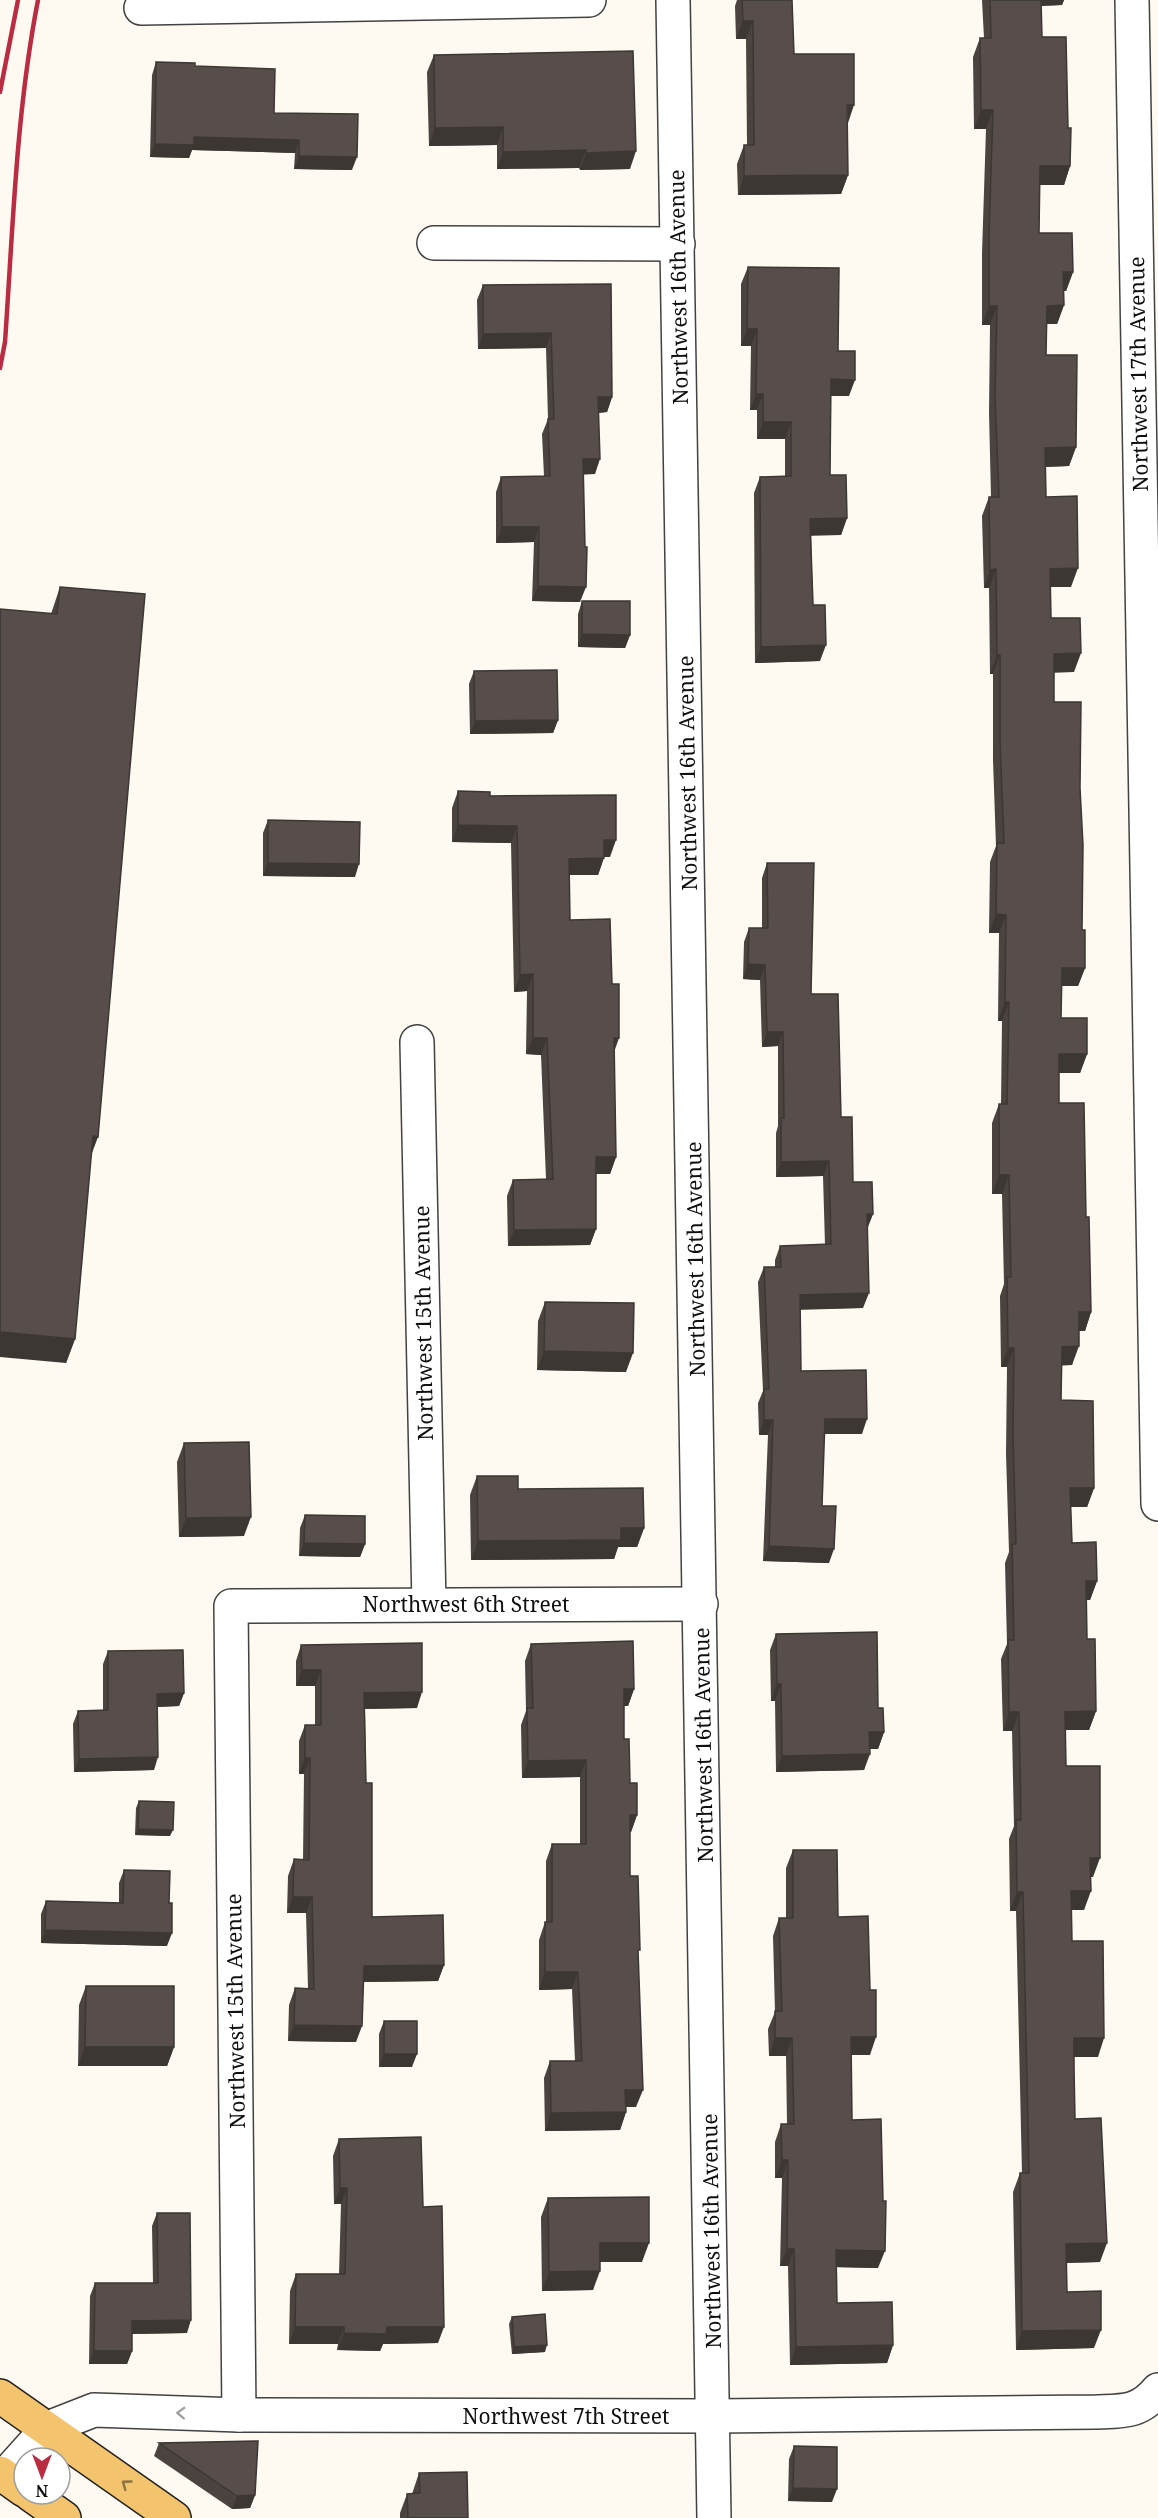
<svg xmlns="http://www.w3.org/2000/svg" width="1158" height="2518" viewBox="0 0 1158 2518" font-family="'Noto Serif',serif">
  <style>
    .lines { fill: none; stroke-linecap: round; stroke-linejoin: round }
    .minor-casing { stroke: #424242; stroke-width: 36 }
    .major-casing { stroke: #202020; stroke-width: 36 }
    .minor { stroke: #fff; stroke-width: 33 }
    .major { stroke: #f3c46d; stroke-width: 33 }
    .rail { stroke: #b92c42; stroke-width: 4.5 }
    .wall { fill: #4b4340 }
    .shaded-wall { fill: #3d3734 }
    .building { fill: #574e4b; stroke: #3d3734; stroke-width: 1.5 }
    .oneway { stroke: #9f9f9f }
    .oneway2 { stroke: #8c7343 }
    .labels { text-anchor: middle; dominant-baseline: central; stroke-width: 6; stroke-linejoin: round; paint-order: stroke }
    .street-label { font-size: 21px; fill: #0f0f0f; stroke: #fff }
  </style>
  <rect width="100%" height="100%" fill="#fefaf1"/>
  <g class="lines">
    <defs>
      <g id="minor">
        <polyline points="673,0 714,2518"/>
        <polyline points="1132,0 1158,1504"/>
        <polyline points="141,8 589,0"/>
        <polyline points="434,243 678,244"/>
        <polyline points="417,1042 429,1604"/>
        <polyline points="239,2415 231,1606 701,1604"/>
        <path d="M5,2476L48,2428L94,2410L239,2415L714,2416L1096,2412C1123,2411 1139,2413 1158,2390"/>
      </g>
      <g id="major">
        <polyline points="0,2396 174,2518"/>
        <polyline points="0,2473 24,2490"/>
        <polyline points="30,2494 64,2518"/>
      </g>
    </defs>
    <use href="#minor" class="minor-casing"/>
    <use href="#major" class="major-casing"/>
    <use href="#minor" class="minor"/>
    <use href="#major" class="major"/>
    <g class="rail">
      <polyline points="0,92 18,0"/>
      <path d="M0,368L5,342C13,228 16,113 38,0"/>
    </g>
  </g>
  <g class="wall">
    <polygon points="737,0 742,0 794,54 847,123 848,175 841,194 738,195 737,164 744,145 747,145 746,39 736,39 735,6"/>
    <polygon points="982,0 1064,0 1062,5 1041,6 1042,37 1068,128 1070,166 1064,185 1040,185 1039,233 1073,272 1066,291 1064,291 1064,305 1057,324 1047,324 1046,355 1076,447 1069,466 1045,467 1046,497 1071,587 1050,587 1051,618 1074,672 1054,672 1054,702 1080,788 1082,930 1085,968 1078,986 1062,986 1061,1018 1087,1054 1080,1073 1059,1073 1059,1103 1086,1217 1091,1312 1085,1331 1079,1331 1072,1365 1062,1365 1061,1400 1094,1488 1087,1507 1071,1507 1072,1543 1097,1581 1090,1600 1087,1600 1087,1639 1096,1711 1089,1730 1065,1730 1066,1766 1093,1877 1091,1877 1084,1910 1071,1910 1072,1941 1098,2057 1074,2057 1075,2119 1100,2262 1066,2263 1067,2292 1094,2348 1016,2350 1013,2192 1020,2173 1022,2173 1016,1911 1010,1911 1009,1839 1014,1826 1012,1731 1003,1731 1001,1659 1007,1644 1005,1563 1009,1552 1006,1454 1007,1367 1001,1367 1000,1296 1004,1284 1002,1194 992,1194 992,1123 999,1104 1001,1104 1002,1021 998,1021 999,933 989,933 990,862 996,846 993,760 993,674 990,674 989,588 984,588 982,516 989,497 991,497 989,413 990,325 982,325 982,253 986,129 974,129 973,57 980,38 984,38"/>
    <polygon points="434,55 630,169 580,170 579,168 497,169 497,145 429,146 427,72"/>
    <polygon points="156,62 195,66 274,113 352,170 294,169 295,153 192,150 189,158 150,157 152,75"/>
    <polygon points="748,267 838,351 849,396 831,396 830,475 847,518 841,535 811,535 813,605 820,661 755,663 754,493 760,477 785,476 785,439 757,439 757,410 750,410 751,346 741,346 741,284"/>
    <polygon points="611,284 612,397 607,412 599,413 595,474 583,474 580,602 532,601 534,542 496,543 496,492 501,477 544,476 542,434 548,419 546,348 478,349 477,300 483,285"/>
    <polygon points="60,587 75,1339 66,1363 51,614"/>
    <polygon points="582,601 630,635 625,648 578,647 578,614"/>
    <polygon points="474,671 558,720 553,733 470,734 469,684"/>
    <polygon points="458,791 490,796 610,857 604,857 598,875 570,875 570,920 614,1050 616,1157 610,1174 596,1174 596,1229 590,1245 508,1246 507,1196 513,1180 546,1179 541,1055 526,1054 527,991 514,992 511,843 452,842 452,808"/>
    <polygon points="268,820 355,877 263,876 263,833"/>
    <polygon points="767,863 811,994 841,1117 853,1182 873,1214 868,1227 863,1308 800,1309 801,1371 862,1434 824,1434 822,1506 829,1563 763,1561 768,1435 759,1435 758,1403 763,1391 758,1282 764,1267 775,1267 775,1260 780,1246 825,1245 823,1176 776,1177 776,1133 778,1126 778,1046 762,1047 760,980 743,979 744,942 749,928 762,928 762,878"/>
    <polygon points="545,1302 626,1372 537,1370 538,1321"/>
    <polygon points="184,1443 244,1536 179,1537 177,1462"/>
    <polygon points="477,1476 644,1528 637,1547 618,1547 614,1559 471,1560 470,1495"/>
    <polygon points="305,1515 365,1544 360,1557 299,1556 300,1528"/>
    <polygon points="776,1634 878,1708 884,1732 878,1749 870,1749 864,1770 776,1772 775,1701 771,1701 770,1650"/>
    <polygon points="531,1644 634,1689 628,1706 624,1706 624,1739 630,1783 637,1815 631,1832 630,1832 630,1876 638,1956 636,2107 626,2107 626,2112 620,2130 545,2131 544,2078 550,2061 575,2061 572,1989 539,1990 539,1940 545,1922 546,1922 546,1861 552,1844 580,1844 580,1777 522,1778 521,1725 526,1711 525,1661"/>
    <polygon points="301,1645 417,1708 365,1709 366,1783 372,1917 444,1965 438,1981 363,1982 356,2042 288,2041 289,2005 295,1988 308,1989 306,1913 287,1913 288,1876 294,1859 303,1860 304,1774 299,1774 299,1741 305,1725 315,1725 315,1686 296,1686 296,1661"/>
    <polygon points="108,1651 184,1693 179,1706 157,1707 154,1770 74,1772 73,1724 78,1711 103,1710 103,1664"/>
    <polygon points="139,1801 170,1836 135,1835 136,1808"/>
    <polygon points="793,1850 838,1917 870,2055 851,2055 852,2120 878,2268 836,2267 837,2303 893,2345 887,2363 790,2365 788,2266 780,2266 782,2178 775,2178 775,2142 781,2124 787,2124 786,2056 769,2056 768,2029 775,2012 773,1936 779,1918 786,1918 786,1868"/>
    <polygon points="124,1870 167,1946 41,1943 41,1914 46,1901 119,1903 119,1883"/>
    <polygon points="86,1986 174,2047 167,2066 78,2066 79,2005"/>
    <polygon points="384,2021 412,2067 379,2067 379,2034"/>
    <polygon points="339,2139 423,2207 438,2343 383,2344 380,2351 337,2350 338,2344 289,2344 290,2291 296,2274 339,2274 341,2204 334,2204 333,2156"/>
    <polygon points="548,2198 642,2262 600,2262 593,2290 542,2291 541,2217"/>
    <polygon points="157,2213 187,2333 132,2334 132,2351 127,2364 89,2364 90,2296 95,2283 153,2283 152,2226"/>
    <polygon points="512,2317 545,2352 512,2354 509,2324"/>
    <polygon points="159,2443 255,2495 250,2508 232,2509 154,2456"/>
    <polygon points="794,2446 832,2502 788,2501 789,2459"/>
    <polygon points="419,2473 468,2518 400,2518 400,2513 407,2494 412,2494"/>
  </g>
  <g class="shaded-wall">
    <polygon points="1036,0 1064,0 1062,5 1034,6"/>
    <polygon points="743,21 753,21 746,39 736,39"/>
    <polygon points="847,105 854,105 848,123"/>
    <polygon points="981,110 993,110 986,129 974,129"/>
    <polygon points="503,127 497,145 429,146 435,128"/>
    <polygon points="194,137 299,140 295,153 192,150 189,158 150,157 155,144"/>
    <polygon points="586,150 579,168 497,169 503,152"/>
    <polygon points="636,151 630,169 580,170 586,153"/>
    <polygon points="299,156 357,157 352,170 294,169"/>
    <polygon points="1040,166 1070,166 1064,185 1033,185"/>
    <polygon points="848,175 841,194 738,195 744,176"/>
    <polygon points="1063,272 1073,272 1066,291 1057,291"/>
    <polygon points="1064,305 1057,324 1040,324 1047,306"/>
    <polygon points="989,306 997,306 990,325 982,325"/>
    <polygon points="747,329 757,329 751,346 741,346"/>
    <polygon points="551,333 546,348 478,349 483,334"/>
    <polygon points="831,379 855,380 849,396 825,396"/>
    <polygon points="756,394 763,394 757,410 750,410"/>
    <polygon points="598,397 612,397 607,412 593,413"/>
    <polygon points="763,422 791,422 785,439 757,439"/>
    <polygon points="1076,447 1069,466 1038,467 1045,448"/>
    <polygon points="583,459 600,459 595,474 577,475"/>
    <polygon points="847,518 841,535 804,536 810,519"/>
    <polygon points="502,527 539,527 534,542 496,543"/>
    <polygon points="1078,568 1071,587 1043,587 1050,569"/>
    <polygon points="996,569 989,588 984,588 990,570"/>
    <polygon points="538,586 586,587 580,602 532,601"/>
    <polygon points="582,634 630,635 625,648 578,647"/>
    <polygon points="826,645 820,661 755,663 761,647"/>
    <polygon points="1081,653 1074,672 1048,673 1054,654"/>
    <polygon points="997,655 1000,655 993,674 990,674"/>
    <polygon points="558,720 553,733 470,734 475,721"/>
    <polygon points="458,825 517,826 511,843 452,842"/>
    <polygon points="604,840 616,840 610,857 598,857"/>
    <polygon points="604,858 598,875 563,875 569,859"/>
    <polygon points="268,863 359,864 355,877 263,876"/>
    <polygon points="996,914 1006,915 999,933 989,933"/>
    <polygon points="748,964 765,965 760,980 743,979"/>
    <polygon points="1062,968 1085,968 1078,986 1055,986"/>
    <polygon points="533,974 527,991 514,992 520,975"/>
    <polygon points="1005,1002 1009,1002 1002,1021 998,1021"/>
    <polygon points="767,1032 783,1032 778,1046 762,1047"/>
    <polygon points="533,1038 547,1038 541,1055 526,1054"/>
    <polygon points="614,1038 619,1038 613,1055"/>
    <polygon points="1059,1054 1087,1054 1080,1073 1052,1073"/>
    <polygon points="93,1136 98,1137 89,1161"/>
    <polygon points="596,1157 616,1157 610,1174 590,1174"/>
    <polygon points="829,1161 823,1176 776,1177 781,1162"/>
    <polygon points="999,1175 1009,1175 1002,1194 992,1194"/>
    <polygon points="867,1214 873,1214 867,1228"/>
    <polygon points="596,1229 590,1245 508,1246 514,1230"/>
    <polygon points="869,1293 863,1308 795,1310 800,1295"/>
    <polygon points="1079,1312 1091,1312 1085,1331 1072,1331"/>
    <polygon points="0,1332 75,1339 66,1363 0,1357"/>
    <polygon points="1079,1346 1072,1365 1055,1366 1062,1347"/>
    <polygon points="1008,1348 1014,1348 1007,1367 1001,1367"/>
    <polygon points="544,1351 633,1353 626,1372 537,1370"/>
    <polygon points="825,1419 867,1419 862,1434 819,1434"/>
    <polygon points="764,1420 773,1420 768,1435 759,1435"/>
    <polygon points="1070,1488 1094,1488 1087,1507 1064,1507"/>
    <polygon points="251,1517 244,1536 179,1537 186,1518"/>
    <polygon points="621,1528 644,1528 637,1547 618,1547 614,1559 471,1560 478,1541"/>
    <polygon points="304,1543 365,1544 360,1557 299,1556"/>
    <polygon points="769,1546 834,1549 829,1563 763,1561"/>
    <polygon points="1086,1581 1097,1581 1090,1600 1079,1600"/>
    <polygon points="302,1670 321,1670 315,1686 296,1686"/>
    <polygon points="777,1684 781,1684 775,1701 771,1701"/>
    <polygon points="624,1689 634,1689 628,1706 617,1706"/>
    <polygon points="422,1692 417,1708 358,1709 364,1693"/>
    <polygon points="184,1693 179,1706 152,1707 157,1694"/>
    <polygon points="1096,1711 1089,1730 1058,1730 1065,1712"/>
    <polygon points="1009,1712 1019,1712 1012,1731 1003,1731"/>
    <polygon points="869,1732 884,1732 878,1749 863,1749"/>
    <polygon points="870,1754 864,1770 776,1772 782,1756"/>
    <polygon points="158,1757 154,1770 74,1772 79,1759"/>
    <polygon points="305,1758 310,1758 304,1774 299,1774"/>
    <polygon points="586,1760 580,1777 522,1778 528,1761"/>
    <polygon points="630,1815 637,1815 631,1832 624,1832"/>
    <polygon points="138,1829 173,1830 170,1836 135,1835"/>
    <polygon points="1090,1858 1100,1858 1093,1877 1084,1877"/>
    <polygon points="1071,1891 1091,1891 1084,1910 1064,1910"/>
    <polygon points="1017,1892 1023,1892 1016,1911 1010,1911"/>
    <polygon points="293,1897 312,1897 306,1913 287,1913"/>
    <polygon points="45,1930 172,1933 167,1946 41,1943"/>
    <polygon points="444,1965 438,1981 358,1982 364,1966"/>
    <polygon points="545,1972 578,1972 572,1989 539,1990"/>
    <polygon points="294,2025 362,2026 356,2042 288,2041"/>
    <polygon points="851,2037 876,2037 870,2055 845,2055"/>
    <polygon points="775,2038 792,2038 786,2056 769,2056"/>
    <polygon points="1074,2038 1104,2038 1098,2057 1067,2057"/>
    <polygon points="85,2047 174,2047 167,2066 78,2066"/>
    <polygon points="384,2054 417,2054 412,2067 379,2067"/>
    <polygon points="625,2090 643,2090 636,2107 619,2107"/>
    <polygon points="626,2112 620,2130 545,2131 551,2113"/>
    <polygon points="782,2160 788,2160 782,2178 775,2178"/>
    <polygon points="340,2188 347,2188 341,2204 334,2204"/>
    <polygon points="600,2243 649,2243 642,2262 593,2262"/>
    <polygon points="1107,2243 1100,2262 1059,2263 1066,2244"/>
    <polygon points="787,2249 794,2249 788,2266 780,2266"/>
    <polygon points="836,2250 885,2251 878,2268 830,2267"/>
    <polygon points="600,2271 593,2290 542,2291 549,2272"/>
    <polygon points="191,2320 187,2333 127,2334 132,2321"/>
    <polygon points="295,2327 344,2327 338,2344 289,2344"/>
    <polygon points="387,2327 444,2327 438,2343 383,2344 380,2351 337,2350 344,2333"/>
    <polygon points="1101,2330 1094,2348 1016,2350 1022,2331"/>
    <polygon points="547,2345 545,2352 512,2354 514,2347"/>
    <polygon points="893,2345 887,2363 790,2365 796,2347"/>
    <polygon points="94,2351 132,2351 127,2364 89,2364"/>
    <polygon points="793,2488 837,2489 832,2502 788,2501"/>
    <polygon points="255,2495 250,2508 232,2509 237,2496"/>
  </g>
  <g class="building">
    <polygon points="742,0 792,0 794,54 854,54 854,105 847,105 848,175 744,176 744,145 754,145 753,21 743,21"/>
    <polygon points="990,0 1041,0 1042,37 1066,37 1068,128 1071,128 1070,166 1040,166 1039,233 1072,233 1073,272 1063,272 1064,305 1047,306 1046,355 1077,355 1076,447 1045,448 1046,497 1077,496 1078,568 1050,569 1051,618 1080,618 1081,653 1054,654 1054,702 1081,702 1080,788 1083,845 1082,930 1085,930 1085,968 1062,968 1061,1018 1087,1018 1087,1054 1059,1054 1059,1103 1084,1103 1086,1217 1089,1217 1091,1312 1079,1312 1079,1346 1062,1347 1061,1400 1093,1401 1094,1488 1070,1488 1072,1543 1096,1542 1097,1581 1086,1581 1087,1639 1095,1639 1096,1711 1065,1712 1066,1766 1100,1766 1100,1858 1090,1858 1091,1891 1071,1891 1072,1941 1103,1941 1104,2038 1074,2038 1074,2068 1075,2119 1101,2118 1107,2243 1066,2244 1067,2292 1101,2291 1101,2330 1022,2331 1020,2173 1029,2173 1023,1892 1017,1892 1016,1820 1021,1820 1019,1712 1009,1712 1008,1640 1014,1640 1012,1544 1016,1544 1013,1435 1014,1348 1008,1348 1007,1277 1011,1277 1009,1175 999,1175 999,1104 1007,1104 1009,1002 1005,1002 1006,915 996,914 997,843 1004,843 1000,741 1000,655 997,655 996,569 990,570 989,497 999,497 995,395 997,306 989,306 989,234 993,110 981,110 980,38 991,38"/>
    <polygon points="633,51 636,151 586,153 586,150 503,152 503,127 435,128 434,55"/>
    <polygon points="156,62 195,63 195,66 275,69 274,113 358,114 357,157 299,156 299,140 194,137 194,145 155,144"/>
    <polygon points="748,267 839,268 838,351 855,351 855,380 831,379 830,475 846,475 847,518 810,519 813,605 825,605 826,645 761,647 760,477 791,476 791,422 763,422 763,394 756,394 757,329 747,329"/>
    <polygon points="611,284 612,397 598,397 600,459 583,459 585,547 587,547 586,587 538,586 539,527 502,527 501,477 550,476 548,419 554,419 551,333 483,334 483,285"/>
    <polygon points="60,587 145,594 98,1137 93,1136 75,1339 0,1332 0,609 57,614"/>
    <polygon points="582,601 630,601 630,635 582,634"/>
    <polygon points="557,670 558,720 475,721 474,671"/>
    <polygon points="458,791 490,792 490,796 616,795 616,840 604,840 604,858 569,859 570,920 610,919 612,984 619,984 619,1038 614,1038 616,1157 596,1157 596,1229 514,1230 513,1180 553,1179 547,1038 533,1038 533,974 520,975 517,826 458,825"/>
    <polygon points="268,820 360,822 359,864 268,863"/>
    <polygon points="767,863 814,863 811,994 838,994 841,1117 852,1117 853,1182 872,1182 873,1214 867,1214 869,1293 800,1295 801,1371 866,1370 867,1419 825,1419 822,1506 836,1506 834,1549 769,1546 773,1420 764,1420 764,1389 769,1389 764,1267 781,1267 780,1246 831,1244 829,1161 781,1162 781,1118 784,1118 783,1032 767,1032 765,965 748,964 749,928 768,928"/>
    <polygon points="545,1302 634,1303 633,1353 544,1351"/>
    <polygon points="249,1442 251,1517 186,1518 184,1443"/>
    <polygon points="477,1476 518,1476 518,1489 643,1488 644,1528 621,1528 621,1540 478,1541"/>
    <polygon points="305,1515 365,1516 365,1544 304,1543"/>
    <polygon points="877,1632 878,1708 883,1708 884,1732 869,1732 870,1754 782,1756 781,1684 777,1684 776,1634"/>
    <polygon points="633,1641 634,1689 624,1689 624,1739 629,1739 630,1783 637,1783 637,1815 630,1815 630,1876 638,1876 640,1950 638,1950 643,2090 625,2090 626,2112 551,2113 550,2061 582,2061 578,1972 545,1972 545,1922 552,1922 552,1844 586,1844 586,1760 528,1761 527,1708 533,1708 531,1644"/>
    <polygon points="422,1643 422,1692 364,1693 366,1783 372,1783 372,1917 443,1915 444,1965 364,1966 362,2026 294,2025 295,1988 314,1989 312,1897 293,1897 294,1859 309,1860 310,1758 305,1758 305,1725 321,1725 321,1670 302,1670 301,1645"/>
    <polygon points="183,1650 184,1693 157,1694 158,1757 79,1759 78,1711 108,1710 108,1651"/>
    <polygon points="139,1801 174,1802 173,1830 138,1829"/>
    <polygon points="793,1850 837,1850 838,1917 868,1916 870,1990 876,1990 876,2037 851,2037 852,2120 881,2119 883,2201 886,2201 885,2251 836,2250 837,2303 892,2302 893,2345 796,2347 794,2249 787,2249 788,2160 782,2160 781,2124 794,2124 792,2038 775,2038 775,2011 782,2011 779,1918 793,1918"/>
    <polygon points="124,1870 170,1871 169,1903 172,1903 172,1933 45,1930 46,1901 123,1903"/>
    <polygon points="86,1986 174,1986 174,2047 85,2047"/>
    <rect x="384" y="2021" width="33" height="33"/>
    <polygon points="421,2137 423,2207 442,2206 444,2327 387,2327 386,2334 344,2333 344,2327 295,2327 296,2274 345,2274 347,2188 340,2188 339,2139"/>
    <polygon points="649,2197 649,2243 600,2243 600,2271 549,2272 548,2198"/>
    <polygon points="157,2213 190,2213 191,2320 132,2321 132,2351 94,2351 95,2283 158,2283"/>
    <polygon points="545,2314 547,2345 514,2347 512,2317"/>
    <polygon points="258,2441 255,2495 237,2496 159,2443"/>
    <polygon points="794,2446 837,2447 837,2489 793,2488"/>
    <polygon points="467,2472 468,2518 408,2518 407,2494 420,2493 419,2473"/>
  </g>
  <defs><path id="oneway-chevron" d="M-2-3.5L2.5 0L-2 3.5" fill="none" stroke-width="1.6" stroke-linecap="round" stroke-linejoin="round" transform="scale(1.5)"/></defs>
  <use class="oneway" href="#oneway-chevron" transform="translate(181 2413) rotate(-178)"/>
  <use class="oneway2" href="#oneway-chevron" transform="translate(126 2484) rotate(-144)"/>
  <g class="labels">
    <g class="street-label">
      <text transform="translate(678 287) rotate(-91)">Northwest 16th Avenue</text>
      <text transform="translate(1138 374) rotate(-91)">Northwest 17th Avenue</text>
      <text transform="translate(687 773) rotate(-91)">Northwest 16th Avenue</text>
      <text transform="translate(695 1259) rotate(-91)">Northwest 16th Avenue</text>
      <text transform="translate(423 1323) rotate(-91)">Northwest 15th Avenue</text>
      <text x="466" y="1604">Northwest 6th Street</text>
      <text transform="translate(703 1745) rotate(-91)">Northwest 16th Avenue</text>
      <text transform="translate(235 2011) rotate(-91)">Northwest 15th Avenue</text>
      <text transform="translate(711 2231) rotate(-91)">Northwest 16th Avenue</text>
      <text x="566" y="2416">Northwest 7th Street</text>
    </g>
  </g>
  <g transform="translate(42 2476) rotate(180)"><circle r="28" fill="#ffffff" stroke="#9f9f9f" stroke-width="1.5"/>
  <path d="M0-4.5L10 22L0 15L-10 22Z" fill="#b92c42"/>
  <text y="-9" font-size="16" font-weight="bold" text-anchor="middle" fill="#0f0f0f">N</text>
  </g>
</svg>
